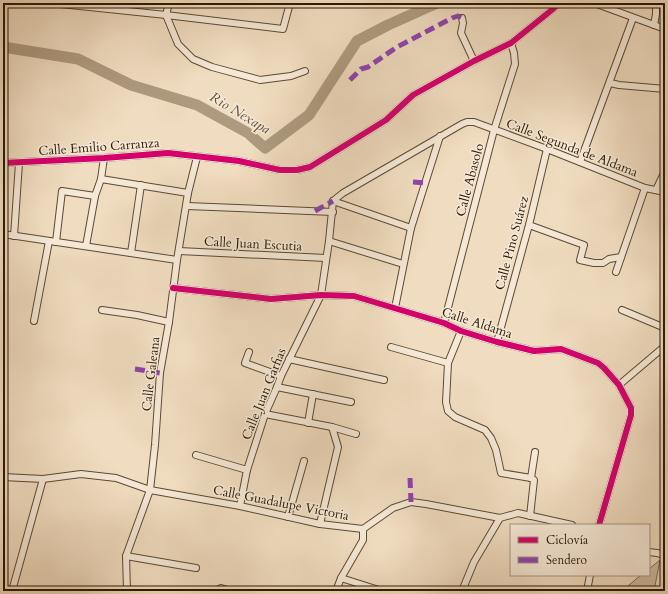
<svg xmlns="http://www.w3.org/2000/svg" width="668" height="594" viewBox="0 0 668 594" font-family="Cardo,serif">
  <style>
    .green { fill: #cfbba0; stroke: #7d6a51 }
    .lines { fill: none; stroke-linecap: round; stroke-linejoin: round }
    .river { stroke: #ad9a7f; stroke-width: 11 }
    .minor-casing { stroke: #5c4a32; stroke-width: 8 }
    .minor { stroke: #f5e8d6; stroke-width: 6 }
    .quiet { stroke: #8e44ad; stroke-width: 5; stroke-dasharray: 10 5; stroke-linecap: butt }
    .cycleway-casing { stroke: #f5e8d6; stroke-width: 8 }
    .cycleway { stroke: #d6006c; stroke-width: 6 }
    .labels { text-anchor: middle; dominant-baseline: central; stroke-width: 3; stroke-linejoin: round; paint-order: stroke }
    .street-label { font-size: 13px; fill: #2b1902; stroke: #f5e8d6 }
    .water-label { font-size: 14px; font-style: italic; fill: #5f4d34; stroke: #f5e8d6 }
  </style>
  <rect width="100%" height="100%" fill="#f0dcc0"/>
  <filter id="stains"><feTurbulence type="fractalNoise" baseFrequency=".005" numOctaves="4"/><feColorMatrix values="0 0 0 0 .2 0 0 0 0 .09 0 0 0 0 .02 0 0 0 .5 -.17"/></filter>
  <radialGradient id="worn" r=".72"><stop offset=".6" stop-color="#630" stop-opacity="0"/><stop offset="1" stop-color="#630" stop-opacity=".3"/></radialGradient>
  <polygon class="green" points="660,560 654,591 622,591 641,575 649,575 649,569"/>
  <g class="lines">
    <polyline class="river" points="3,47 78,59 131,85 197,105 248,133 265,148 309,115 357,41 388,25 437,3"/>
    <defs>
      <g id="minor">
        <polyline points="51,3 166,15 283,29 290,3"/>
        <polyline points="169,3 166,15 178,44 193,59 212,67 260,80 291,76 305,71"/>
        <polyline points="594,3 665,29"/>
        <polyline points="462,18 463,23 461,33 474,61"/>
        <polyline points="654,25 656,14 656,3"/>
        <polyline points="610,83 619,85 665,89"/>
        <polyline points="580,162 633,18"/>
        <polyline points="3,163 104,158 168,153 239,161 280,170 297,170 310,167 386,120 413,95 474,61 511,43 553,9 559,3"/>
        <polyline points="101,179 188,193"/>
        <polyline points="656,190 665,171"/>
        <polyline points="333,201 343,193 462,124 467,122 474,122 547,149 645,188 665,192"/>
        <polyline points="333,201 411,228"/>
        <polyline points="187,206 333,212"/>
        <polyline points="529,225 584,245 580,260 594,263 603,263 609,259 621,257"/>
        <polyline points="3,234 177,260"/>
        <polyline points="14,236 19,163"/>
        <polyline points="329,241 403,264"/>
        <polyline points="56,242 62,191 95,196"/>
        <polyline points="86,246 95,196 101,179 104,158"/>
        <polyline points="179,251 326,258"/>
        <polyline points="131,253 141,185"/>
        <polyline points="616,272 645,188"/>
        <polyline points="173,288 271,299 321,295 354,296 444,323 461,331 497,342 534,351 561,349 598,363 604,368 619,385 631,408 631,415 599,525"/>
        <polyline points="395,308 411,228 440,136"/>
        <polyline points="102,310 137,315 169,322"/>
        <polyline points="622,310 665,328"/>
        <polyline points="34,321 49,241"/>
        <polyline points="444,323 494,130 515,64 514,53 511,43"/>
        <polyline points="461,331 448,363 446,402 448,411 455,417 485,430 491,438 496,450 501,473 531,478"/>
        <polyline points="497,342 529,225 547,149"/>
        <polyline points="391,347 448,363"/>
        <polyline points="249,352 245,363 281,376"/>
        <polyline points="289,359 384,380"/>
        <polyline points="619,385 665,346"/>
        <polyline points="277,387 351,402"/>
        <polyline points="265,414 332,427 356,434"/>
        <polyline points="308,423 313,394"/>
        <polyline points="196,455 247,470"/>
        <polyline points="3,477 43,479 81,474 116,478 150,490 240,506 320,524 363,529 393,508 411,502 426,504 500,518 518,513 572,525"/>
        <polyline points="531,478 535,452"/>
        <polyline points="240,506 247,470 265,414 277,387 281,376 321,295 329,241 333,201"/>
        <polyline points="530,516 534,480 531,478"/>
        <polyline points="288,517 304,461"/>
        <polyline points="320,524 338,447 332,427"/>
        <polyline points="649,552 657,553 665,555"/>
        <polyline points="126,556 196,568"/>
        <polyline points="341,578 382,591"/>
        <polyline points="12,591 43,479"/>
        <polyline points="127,591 126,556 150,490 155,445 160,373 169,322 177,260 188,193 197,157"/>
        <polyline points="216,591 221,588 231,591"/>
        <polyline points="336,591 341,578 363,540 363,529"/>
        <polyline points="462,591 474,562 500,518"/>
        <polyline points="587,591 590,575"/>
      </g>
    </defs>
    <use href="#minor" class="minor-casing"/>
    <use href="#minor" class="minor"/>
    <g class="quiet">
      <polyline points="350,80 361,69 368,67 397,47 452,18 458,16 462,18"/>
      <polyline points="413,182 425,183"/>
      <polyline points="315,211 333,201"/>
      <polyline points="135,369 160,373"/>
      <polyline points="410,478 411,502"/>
    </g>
    <defs>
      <g id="cycleway">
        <polyline points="3,163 104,158 168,153 239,161 280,170 297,170 310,167 386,120 413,95 474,61 511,43 553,9 559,3"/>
        <polyline points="173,288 271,299 321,295 354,296 444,323 461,331 497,342 534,351 561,349 598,363 604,368 619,385 631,408 631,415 599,525"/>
      </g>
    </defs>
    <use href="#cycleway" class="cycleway-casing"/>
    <use href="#cycleway" class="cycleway"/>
  </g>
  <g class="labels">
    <g class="street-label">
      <text transform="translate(99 147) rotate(-4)">Calle Emilio Carranza</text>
      <text transform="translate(572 148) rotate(21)">Calle Segunda de Aldama</text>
      <text transform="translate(470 180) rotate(-75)">Calle Abasolo</text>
      <text transform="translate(512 243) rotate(-75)">Calle Pino Suárez</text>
      <text transform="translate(253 244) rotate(3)">Calle Juan Escutia</text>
      <text transform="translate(477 323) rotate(18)">Calle Aldama</text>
      <text transform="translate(151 374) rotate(-83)">Calle Galeana</text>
      <text transform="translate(264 394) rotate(-68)">Calle Juan Garfias</text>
      <text transform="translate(281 503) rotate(11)">Calle Guadalupe Victoria</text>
    </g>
    <g class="water-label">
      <text transform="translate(240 113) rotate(31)">Rio Nexapa</text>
    </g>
  </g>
  <rect width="668" height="594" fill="none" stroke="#f0dcc0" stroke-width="16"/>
  <rect x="4" y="4" width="660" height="586" fill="none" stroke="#2b1902" stroke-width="2"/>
  <rect x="8" y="8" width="652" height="578" fill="none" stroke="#2b1902"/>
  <rect x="510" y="524" width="140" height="52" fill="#f5e8d6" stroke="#a49581"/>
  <rect x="518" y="537" width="20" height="6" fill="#d6006c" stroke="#a49581"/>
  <text x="546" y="544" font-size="12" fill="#2b1902">Ciclovía</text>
  <rect x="518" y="557" width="20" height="6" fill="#8e44ad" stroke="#a49581"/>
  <text x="546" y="564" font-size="12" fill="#2b1902">Sendero</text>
  <rect width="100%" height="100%" filter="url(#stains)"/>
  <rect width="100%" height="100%" fill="url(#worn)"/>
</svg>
